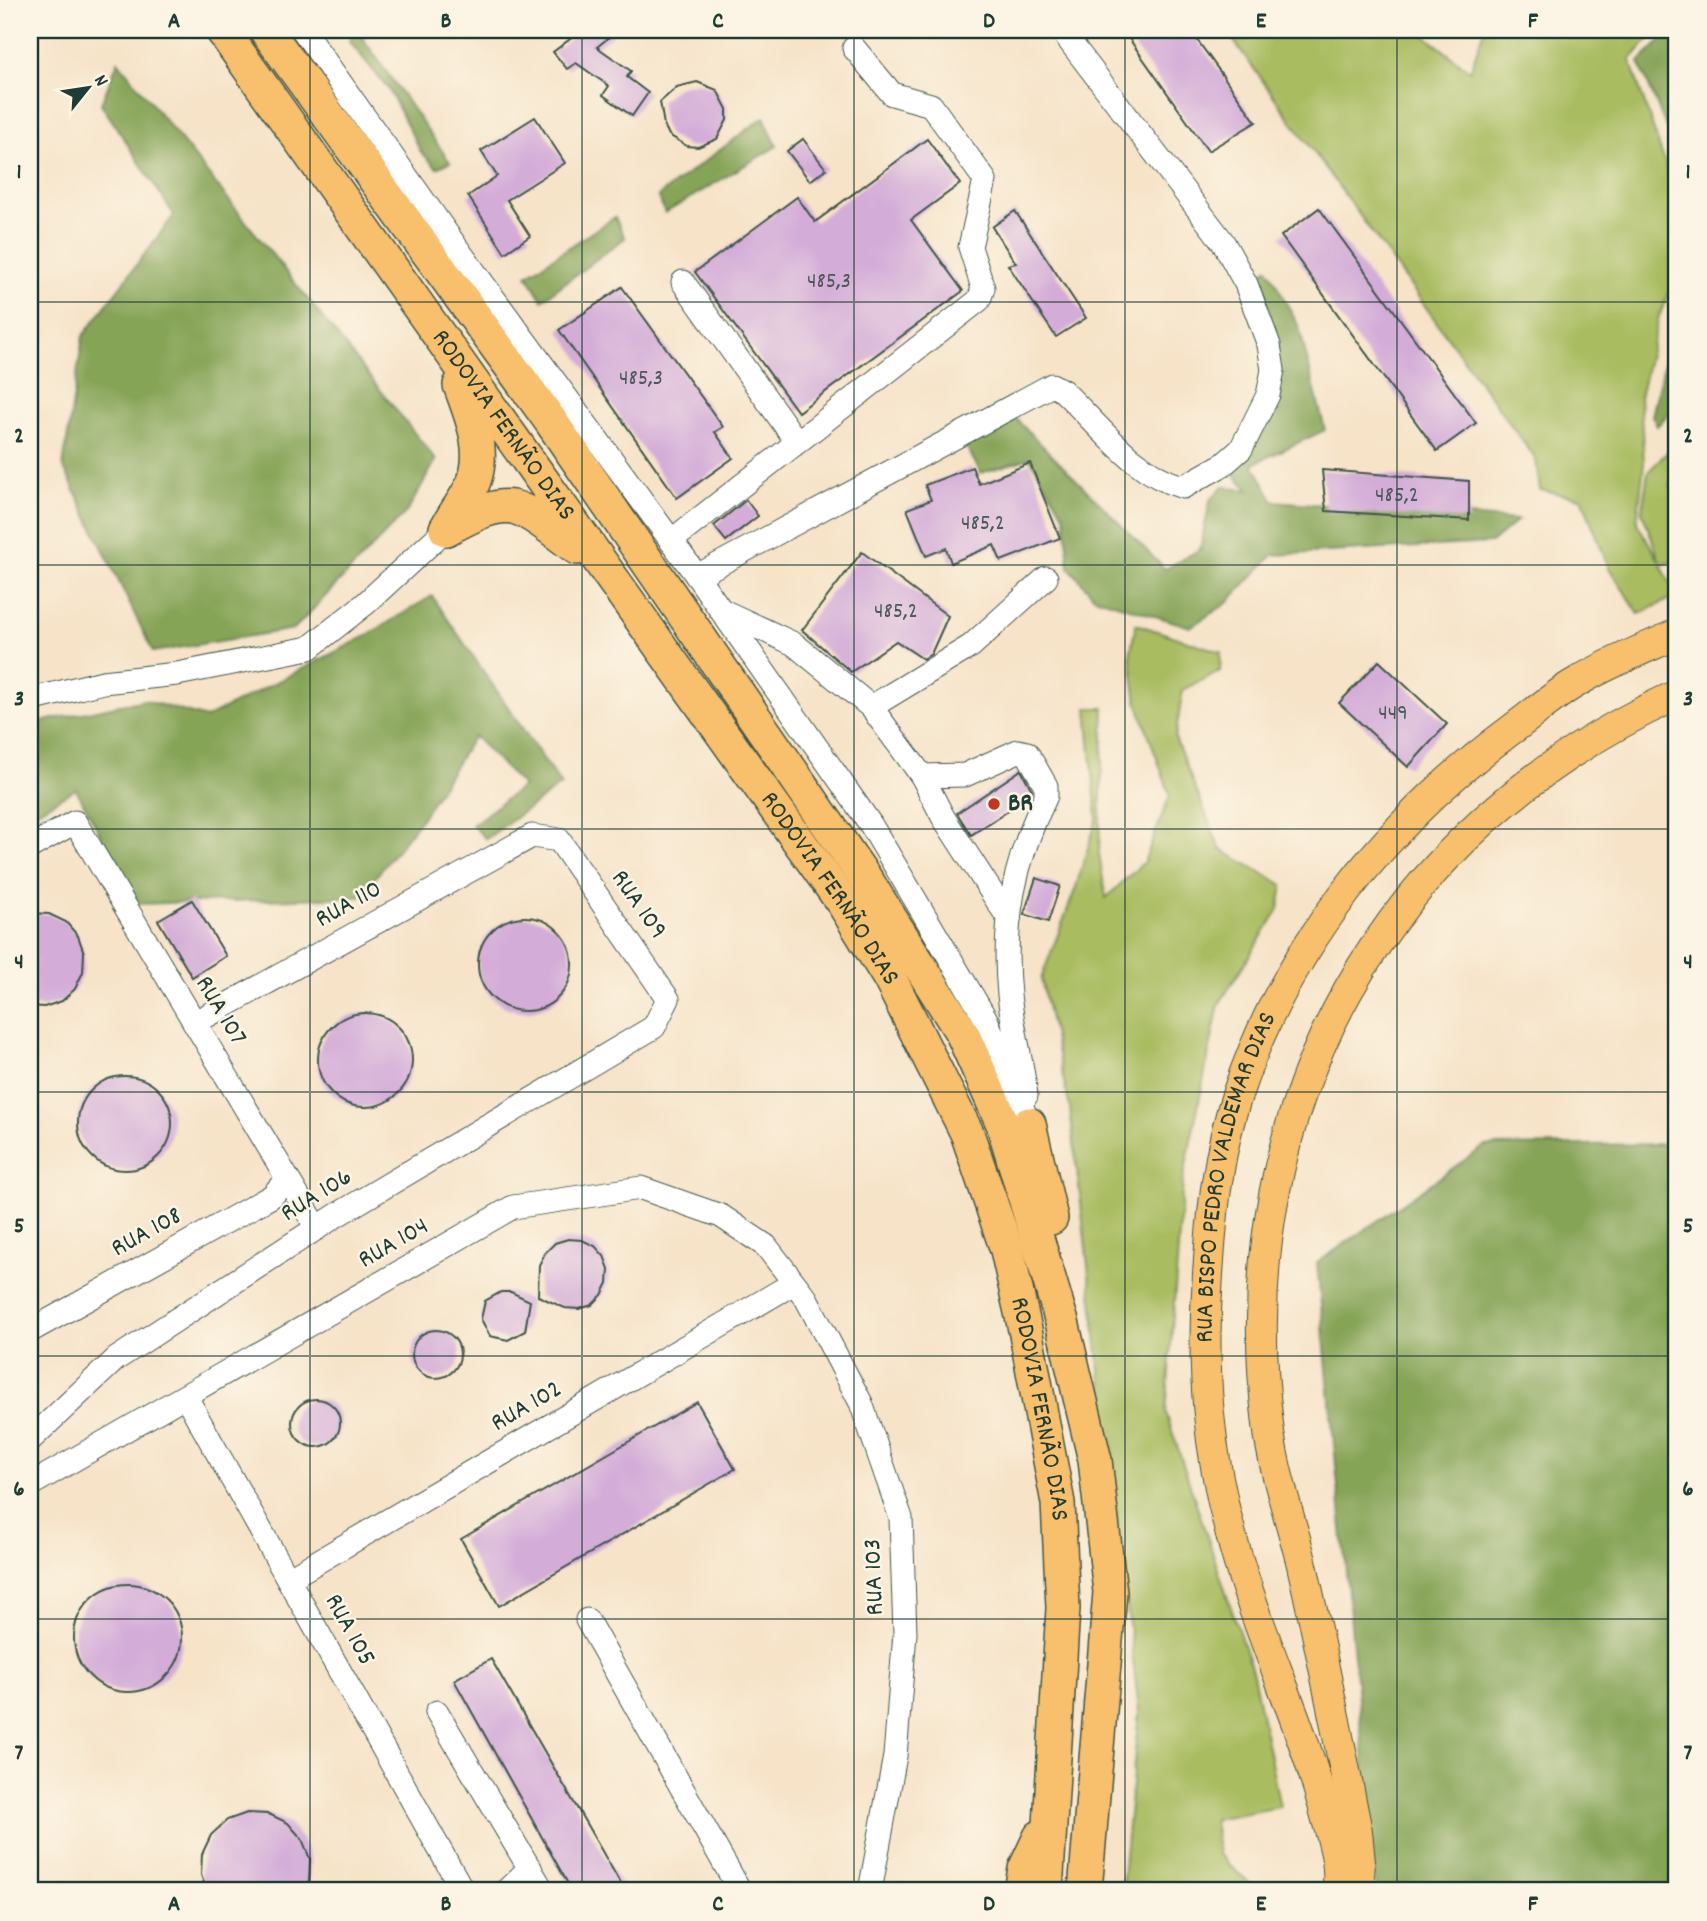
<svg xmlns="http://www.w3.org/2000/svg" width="1707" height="1921" viewBox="0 0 1707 1921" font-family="Dekko,sans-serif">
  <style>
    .green { fill: #a9bc60; stroke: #647c4a; stroke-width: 2 }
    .forest { fill: #86a456; stroke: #527045; stroke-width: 2 }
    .building { fill: #d3acd8 }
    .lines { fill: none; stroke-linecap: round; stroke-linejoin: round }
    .minor-casing { stroke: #3f564a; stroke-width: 25 }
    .major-casing { stroke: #3f564a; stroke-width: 32 }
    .highway-casing { stroke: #3f564a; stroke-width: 36 }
    .minor { stroke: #fff; stroke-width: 23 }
    .major { stroke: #f8bf6c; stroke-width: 30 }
    .highway { stroke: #f8bf6c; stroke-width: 33 }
    .grid { fill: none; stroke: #1f3d34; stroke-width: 2; stroke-opacity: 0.55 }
    .poi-dot { fill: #c8321e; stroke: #fcf5e5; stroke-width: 2.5 }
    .labels { text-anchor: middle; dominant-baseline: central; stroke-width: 5; stroke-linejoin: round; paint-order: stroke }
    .number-label { font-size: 23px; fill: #4c595d }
    .street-label { font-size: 26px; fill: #1f3d34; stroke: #fcf5e5 }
    .poi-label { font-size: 26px; font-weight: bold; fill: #1f3d34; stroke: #fcf5e5; text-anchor: start }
    .neatline { fill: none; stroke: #1f3d34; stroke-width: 2.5 }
    .grid-label { font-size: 23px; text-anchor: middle; font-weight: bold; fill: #1f3d34 }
  </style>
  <rect width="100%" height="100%" fill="#fcf5e5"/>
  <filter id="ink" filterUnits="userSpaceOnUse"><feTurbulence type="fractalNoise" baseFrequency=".0143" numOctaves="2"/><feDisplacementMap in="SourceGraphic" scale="14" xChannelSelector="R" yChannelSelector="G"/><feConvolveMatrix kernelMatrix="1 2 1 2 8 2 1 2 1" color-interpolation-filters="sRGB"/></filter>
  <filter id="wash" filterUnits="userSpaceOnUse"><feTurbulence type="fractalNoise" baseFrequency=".00686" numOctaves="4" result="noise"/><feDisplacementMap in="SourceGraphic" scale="28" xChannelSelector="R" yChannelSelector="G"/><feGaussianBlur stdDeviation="1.57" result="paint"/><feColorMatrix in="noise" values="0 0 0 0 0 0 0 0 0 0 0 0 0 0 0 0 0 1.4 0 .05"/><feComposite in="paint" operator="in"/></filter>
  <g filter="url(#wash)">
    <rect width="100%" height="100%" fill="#f6e3c8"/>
    <g class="green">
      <polygon points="1226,30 1418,30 1470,71 1484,30 1657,30 1630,60 1670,178 1677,176 1677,275 1659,316 1640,397 1644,463 1637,523 1660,562 1642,511 1648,472 1677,442 1677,472 1670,486 1677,494 1677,560 1661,565 1677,596 1639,614 1609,568 1582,498 1540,490 1536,460"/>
      <polygon points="1136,624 1221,652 1220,671 1183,690 1175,738 1220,849 1283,885 1279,909 1219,1004 1183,1180 1166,1413 1253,1674 1280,1807 1214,1819 1218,1854 1257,1891 1125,1891 1122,1887 1139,1712 1070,1108 1041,979 1075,890 1097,819 1087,708 1104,708 1099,854 1106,898 1144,862 1170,795 1137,702 1130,655"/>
    </g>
    <g class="forest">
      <polygon points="355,30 357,30 450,162 437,168 421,152 389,90 349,41"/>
      <polygon points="1671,30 1677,30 1677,153 1639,62"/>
      <polygon points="118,61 436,460 408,510 294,629 153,652 63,466 83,336 174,215 101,104"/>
      <polygon points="764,117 777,146 665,213 658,196"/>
      <polygon points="615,217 625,238 542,300 527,275"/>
      <polygon points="1268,268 1299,327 1325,430 1253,464 1274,501 1518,520 1491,543 1273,555 1226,604 1190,627 1094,597 1069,567 1065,517 1030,458 981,473 963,441 1009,412 1165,569 1200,549 1210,500 1223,486 1249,490 1226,466 1279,378 1270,311 1256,276"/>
      <polygon points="1677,308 1677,405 1657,426 1652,416"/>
      <polygon points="432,596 561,785 486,839 472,825 523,786 474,736 421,819 360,897 138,904 76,789 30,815 30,724 144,700 206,718 361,639"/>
      <polygon points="1677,1144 1677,1891 1376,1891 1317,1263 1485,1146"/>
    </g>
    <g id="blocks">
      <g class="building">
        <polygon points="582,30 618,30 597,47 631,71 627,77 648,93 632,116 603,95 609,86 576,63 567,69 553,52"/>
        <polygon points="1123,30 1190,30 1256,122 1208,151"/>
        <polygon points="697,82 717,90 727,109 727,120 717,139 698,147 687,146 669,135 664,125 660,102 677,87"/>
        <polygon points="535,117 565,163 507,200 530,236 505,253 468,196 497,176 481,151"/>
        <polygon points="803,139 826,169 810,181 787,151"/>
        <polygon points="927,139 960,184 911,220 963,291 798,412 695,272 797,197 815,222"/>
        <polygon points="1319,208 1476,423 1437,451 1281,236"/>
        <polygon points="1015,211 1086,318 1056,337 1008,265 1016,263 992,227"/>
        <polygon points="622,287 723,427 715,432 733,458 677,498 559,330"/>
        <polygon points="1030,463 1060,538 1001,561 994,545 951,563 946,548 926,556 907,509 931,500 925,485 972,467 979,484"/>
        <polygon points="1322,470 1469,481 1469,520 1326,511"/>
        <polygon points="746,500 758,516 726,541 714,526"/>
        <polygon points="862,552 948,616 931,654 923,659 896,641 851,672 802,630"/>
        <polygon points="1379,661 1447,724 1408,767 1339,703"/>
        <polygon points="1021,770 1032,790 1031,796 971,835 957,813"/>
        <polygon points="1036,878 1060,886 1048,922 1024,914"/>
        <polygon points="192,900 226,956 192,977 158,920"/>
        <polygon points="30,913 49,914 66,922 78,936 84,953 83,972 75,989 62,1001 44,1007 30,1006"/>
        <circle cx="525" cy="964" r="47"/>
        <circle cx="365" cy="1060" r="47"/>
        <circle cx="125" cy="1123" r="47"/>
        <polygon points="568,1239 582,1240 595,1246 604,1256 609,1269 608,1283 602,1295 592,1305 579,1309 565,1308 538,1296 539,1265 545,1253 555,1243"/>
        <polygon points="501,1292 511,1292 530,1301 525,1331 508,1340 490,1336 481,1319 485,1301"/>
        <circle cx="436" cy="1354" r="24"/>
        <circle cx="316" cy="1423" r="24"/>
        <polygon points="697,1402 735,1469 499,1606 461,1539"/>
        <circle cx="128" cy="1638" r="54"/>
        <polygon points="491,1659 625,1891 572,1891 454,1680"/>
        <polygon points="247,1813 269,1814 288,1823 302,1839 310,1859 309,1881 304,1891 207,1891 201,1875 202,1854 211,1835 227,1820"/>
      </g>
    </g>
  </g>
  <g filter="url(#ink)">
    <use href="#blocks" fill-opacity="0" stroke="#3f564a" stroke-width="2"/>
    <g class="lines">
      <defs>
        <g id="minor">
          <polyline points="303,30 457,248 697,576 871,825 986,1019 1029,1124"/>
          <polyline points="683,282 797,442"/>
          <polyline points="671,541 979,300 983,288 970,247 985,180 931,105 892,94 854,48"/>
          <path d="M697,576L1052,385L1063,391C1099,425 1134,474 1183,487L1224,464L1241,449L1268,395L1273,370L1269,345L1246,284L1223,242L1061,30"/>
          <polyline points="723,611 794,644 871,707 922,776 943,817 1009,919"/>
          <polyline points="30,700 103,682 177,674 309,648 365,604 446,529"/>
          <polyline points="871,707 971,646 1046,578"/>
          <path d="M922,776L965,775L1018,751L1027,753L1046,786V796C1014,861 1002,923 1009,995C1013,1029 1022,1062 1026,1096"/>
          <polyline points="30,847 75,822 317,1228"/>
          <polyline points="30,1331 272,1196 287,1179"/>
          <polyline points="186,1397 463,1891"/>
          <polyline points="30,1440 116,1359 337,1215 654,1027 668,999 559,840 532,836 194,1023"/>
          <polyline points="30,1485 513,1207 641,1188 721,1216 766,1246 806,1298 861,1403 901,1518 905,1633 895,1756 870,1891"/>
          <polyline points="288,1579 794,1283"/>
          <polyline points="587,1620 740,1891"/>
          <polyline points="437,1712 543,1891"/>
          <polyline points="506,1891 530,1868"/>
        </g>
        <g id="major">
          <path id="s1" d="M1337,1891C1342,1864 1332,1839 1325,1812C1301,1721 1259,1636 1234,1546C1208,1454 1201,1369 1208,1274C1212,1212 1218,1151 1238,1092C1287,946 1388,821 1511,730C1533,714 1554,695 1577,682C1608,663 1644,649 1677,634"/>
          <path d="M1358,1891L1360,1863L1357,1831C1339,1742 1322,1653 1302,1565C1291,1519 1273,1471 1268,1424C1228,1106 1386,827 1677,695"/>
        </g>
        <g id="highway">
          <path id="s2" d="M222,30L845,906L890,979L967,1133L1007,1250L1026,1334L1058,1503L1063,1608L1046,1891"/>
          <polyline points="266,30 550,420 867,881 962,1033 1003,1124 1062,1322 1095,1460 1110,1592 1085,1891"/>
          <path d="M446,529C454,513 468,497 474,481C486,448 471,416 460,385"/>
          <path d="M446,529C465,520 491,503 513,507C532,511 561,537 577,548"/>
          <polyline points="1029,1124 1051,1218"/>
          <polyline points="1021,1891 1025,1869 1040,1837"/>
        </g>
      </defs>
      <use href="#minor" class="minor-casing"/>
      <use href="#major" class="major-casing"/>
      <use href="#highway" class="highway-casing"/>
      <use href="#minor" class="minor"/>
      <use href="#major" class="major"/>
      <use href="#highway" class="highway"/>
    </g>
  </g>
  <path class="grid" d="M310,30V1891M582,30V1891M854,30V1891M1125,30V1891M1397,30V1891M30,302H1677M30,565H1677M30,829H1677M30,1092H1677M30,1356H1677M30,1619H1677"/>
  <circle class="poi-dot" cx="994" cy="804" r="7"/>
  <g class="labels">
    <g class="number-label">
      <text x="829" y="282">485,3</text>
      <text x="641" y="379">485,3</text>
      <text x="1397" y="496">485,2</text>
      <text x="983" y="524">485,2</text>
      <text x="896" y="612">485,2</text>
      <text x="1393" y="714">449</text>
    </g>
    <g class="street-label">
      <text stroke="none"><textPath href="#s2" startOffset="485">RODOVIA FERNÃO DIAS</textPath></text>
      <text stroke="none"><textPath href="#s2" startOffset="1052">RODOVIA FERNÃO DIAS</textPath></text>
      <text transform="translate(349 905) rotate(-29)">RUA 110</text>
      <text transform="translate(638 905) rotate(55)">RUA 109</text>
      <text transform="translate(220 1011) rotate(59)">RUA 107</text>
      <text stroke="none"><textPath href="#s1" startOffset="737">RUA BISPO PEDRO VALDEMAR DIAS</textPath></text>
      <text transform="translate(317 1196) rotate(-32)">RUA 106</text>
      <text transform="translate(147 1233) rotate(-29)">RUA 108</text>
      <text transform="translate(394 1244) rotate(-30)">RUA 104</text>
      <text transform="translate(527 1407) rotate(-30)">RUA 102</text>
      <text stroke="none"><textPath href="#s2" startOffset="1619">RODOVIA FERNÃO DIAS</textPath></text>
      <text transform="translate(875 1577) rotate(-92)">RUA 103</text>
      <text transform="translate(349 1630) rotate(61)">RUA 105</text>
    </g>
    <g class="poi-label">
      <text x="1008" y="804">BR</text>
    </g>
  </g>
  <rect width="1707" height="1921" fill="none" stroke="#fcf5e5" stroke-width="77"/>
  <g transform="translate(88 88) rotate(60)" stroke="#fcf5e5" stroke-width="5" paint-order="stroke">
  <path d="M0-5L12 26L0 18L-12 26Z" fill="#1f3d34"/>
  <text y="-10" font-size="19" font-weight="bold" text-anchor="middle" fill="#1f3d34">N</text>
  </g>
  <rect x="38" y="38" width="1630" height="1844" class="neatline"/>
  <g class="grid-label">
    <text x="174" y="27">A</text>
    <text x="446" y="27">B</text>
    <text x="718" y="27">C</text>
    <text x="989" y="27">D</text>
    <text x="1261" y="27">E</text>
    <text x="1533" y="27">F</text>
    <text x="19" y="178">1</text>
    <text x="1688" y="178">1</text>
    <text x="19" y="442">2</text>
    <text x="1688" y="442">2</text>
    <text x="19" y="705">3</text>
    <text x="1688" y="705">3</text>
    <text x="19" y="968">4</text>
    <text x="1688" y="968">4</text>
    <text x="19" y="1232">5</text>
    <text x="1688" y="1232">5</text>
    <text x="19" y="1495">6</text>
    <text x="1688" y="1495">6</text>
    <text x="19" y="1759">7</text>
    <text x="1688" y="1759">7</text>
    <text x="174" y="1910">A</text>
    <text x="446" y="1910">B</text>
    <text x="718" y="1910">C</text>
    <text x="989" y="1910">D</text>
    <text x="1261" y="1910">E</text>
    <text x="1533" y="1910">F</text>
  </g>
</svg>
